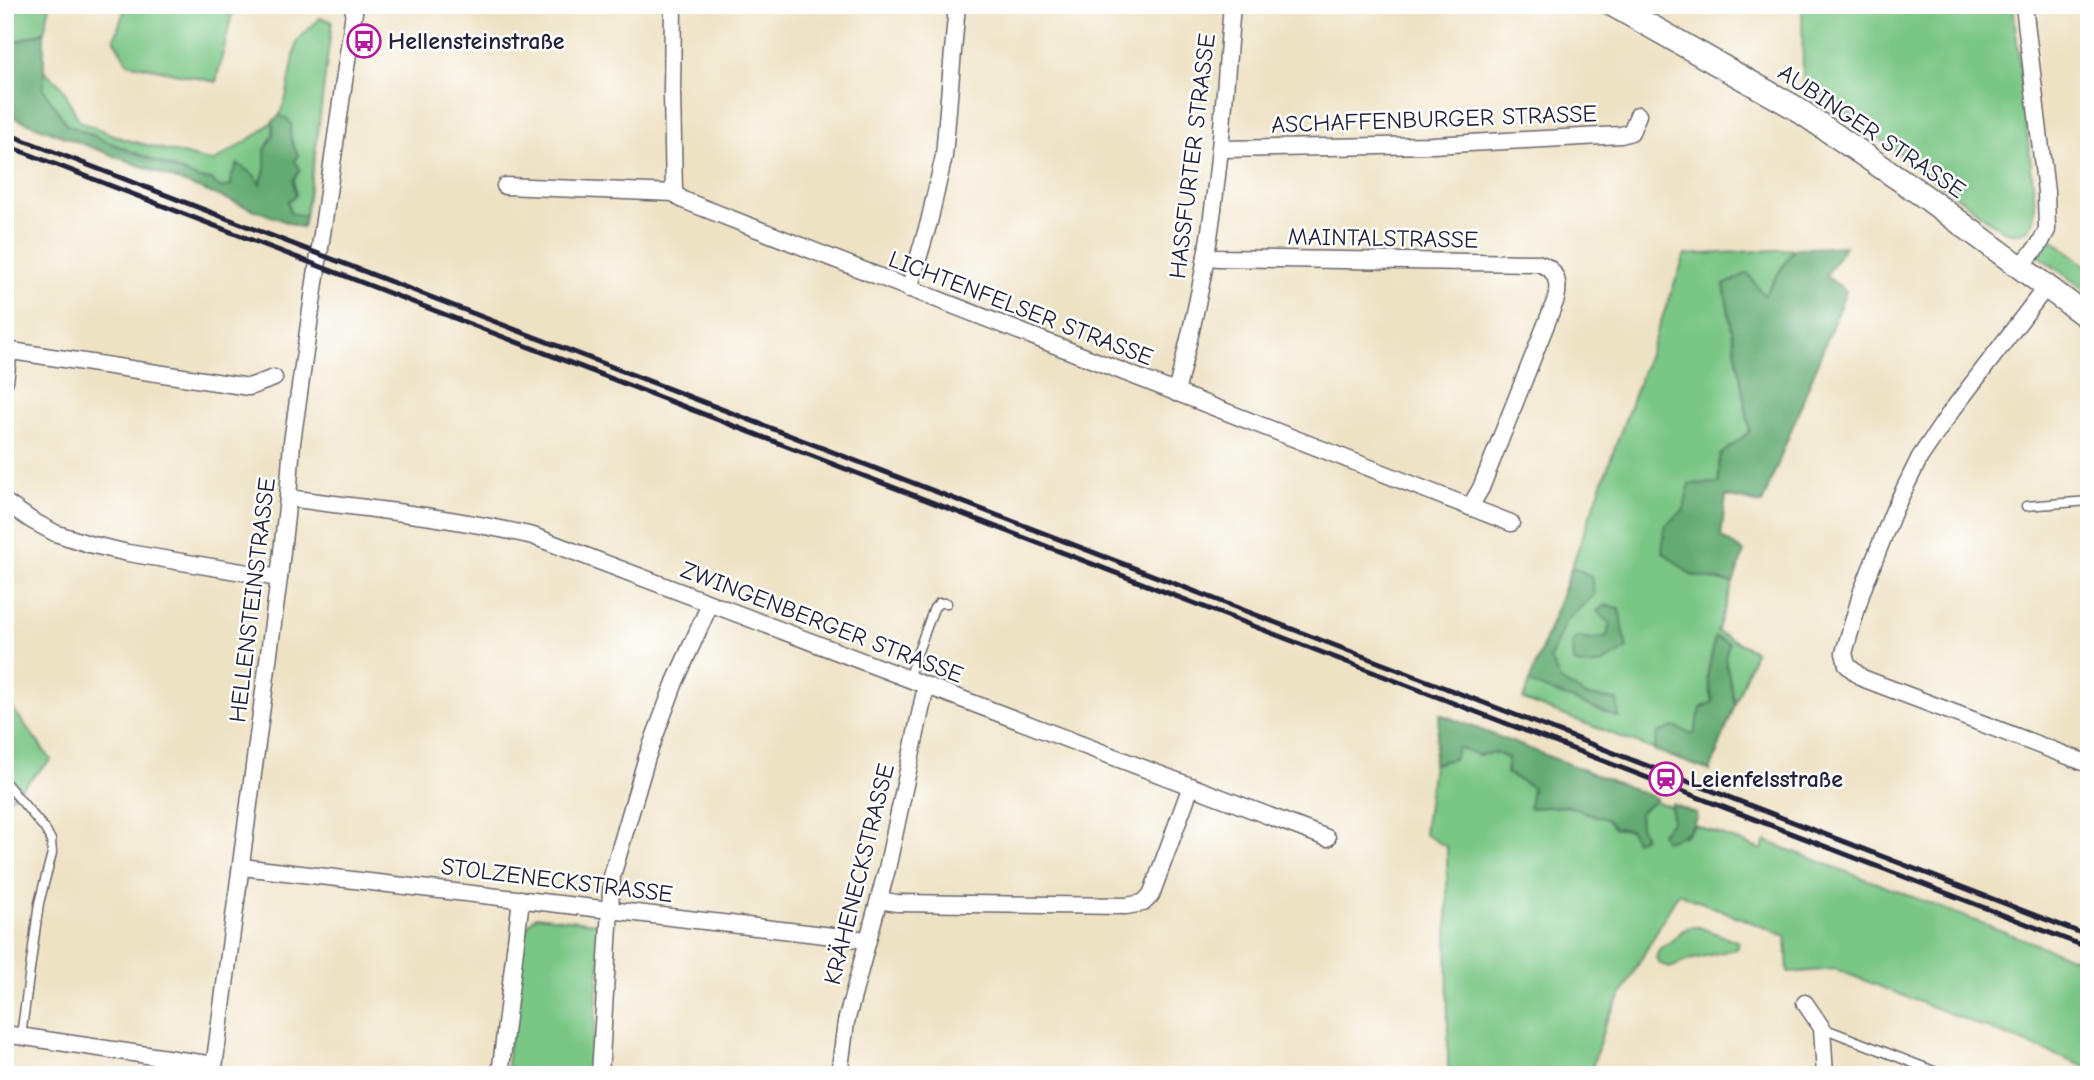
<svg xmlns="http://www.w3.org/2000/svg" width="2094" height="1080" viewBox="0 0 2094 1080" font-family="'Comic Neue',sans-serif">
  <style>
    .green { fill: #7ac685; stroke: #4e7460; stroke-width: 2 }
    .forest { fill: #63ab72; stroke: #426656; stroke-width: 2 }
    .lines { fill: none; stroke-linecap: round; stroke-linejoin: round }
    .service-casing { stroke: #69656b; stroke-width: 11 }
    .minor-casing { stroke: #69656b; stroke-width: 19 }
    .secondary-casing { stroke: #69656b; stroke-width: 26 }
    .service { stroke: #fff; stroke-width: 8 }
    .minor { stroke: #fff; stroke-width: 16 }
    .secondary { stroke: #fff; stroke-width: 23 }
    .rail { stroke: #22223b; stroke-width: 5 }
    .labels { text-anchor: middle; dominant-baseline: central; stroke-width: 5; stroke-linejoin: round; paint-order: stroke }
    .poi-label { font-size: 24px; font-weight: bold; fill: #22223b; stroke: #fff; text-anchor: start }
    .street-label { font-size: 24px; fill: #22223b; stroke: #fff }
  </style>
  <rect width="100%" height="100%" fill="#fff"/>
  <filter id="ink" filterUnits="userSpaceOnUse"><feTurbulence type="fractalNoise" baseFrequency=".0143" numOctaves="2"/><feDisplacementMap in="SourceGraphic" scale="14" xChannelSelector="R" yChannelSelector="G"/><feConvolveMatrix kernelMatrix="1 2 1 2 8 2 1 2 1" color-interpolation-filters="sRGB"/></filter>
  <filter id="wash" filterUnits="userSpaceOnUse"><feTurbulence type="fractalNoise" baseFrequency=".00686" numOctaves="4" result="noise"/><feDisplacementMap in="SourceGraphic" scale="28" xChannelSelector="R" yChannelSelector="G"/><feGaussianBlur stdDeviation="1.57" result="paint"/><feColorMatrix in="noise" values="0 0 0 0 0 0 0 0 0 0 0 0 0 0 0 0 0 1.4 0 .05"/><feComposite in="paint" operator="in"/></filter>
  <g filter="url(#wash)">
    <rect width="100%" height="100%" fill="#eee2c4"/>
    <g class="green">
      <polygon points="5,5 50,5 44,32 18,41 5,42"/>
      <polygon points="126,5 234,5 216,82 128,63 114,40"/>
      <path d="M1802,5H2013L2035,202C2035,225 2029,239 2003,231L1803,81Z"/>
      <path d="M320,18L332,21L315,154L305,216L290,214L288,201L296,195C293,181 291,167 298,155L291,140L290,131L279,116L286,98L297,41Z"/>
      <polygon points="44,70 63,88 79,121 123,139 213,162 256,135 273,121 273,135 265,150 265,170 259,186 254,176 231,187 220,188 212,180 199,179 67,125 44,90"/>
      <polygon points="2052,239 2089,268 2089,288 2084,289 2039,256"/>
      <polygon points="1794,249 1764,296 1724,285 1750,432 1719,456 1719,484 1691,575 1733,583 1717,632 1755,651 1710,771 1523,700 1685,255"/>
      <polygon points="5,698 51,760 5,803"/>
      <polygon points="1458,747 1478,754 1496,753 1508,758 1506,773 1533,787 1530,808 1567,806 1606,819 1614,828 1631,830 1640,825 1639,813 1655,801 1671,807 1672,821 1683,837 1695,825 1762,850 1766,841 2089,964 2089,1068 1835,969 1788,973 1786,936 1678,893 1605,1024 1590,1075 1448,1075 1447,847 1424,834 1433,764 1454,759"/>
      <polygon points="536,916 603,924 591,1075 506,1075 515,985 525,932 527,926"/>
      <path d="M1690,927H1699L1739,942L1736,949L1689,960L1670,968L1659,963L1656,958L1660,948C1675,943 1676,931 1690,927Z"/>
    </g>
    <g class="forest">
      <path d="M44,32V90L67,125L199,179L212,180L220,188L231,186L232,175L238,164L255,176L260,185L265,170V150L273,135V121L279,116L287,118L292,126C288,137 294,146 298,155L295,161L300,170L293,181L296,195L288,201L290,213L305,216L302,228L5,114V42L18,41Z"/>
      <polygon points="1845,246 1826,276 1846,291 1762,504 1726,496 1721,537 1744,552 1733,583 1691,575 1662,551 1665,526 1684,510 1689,484 1719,483 1719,456 1750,431 1724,285 1748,273 1764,296 1794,249"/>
      <polygon points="1572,567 1591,576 1594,595 1565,622 1550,659 1560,680 1587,696 1617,700 1619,718 1529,683"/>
      <path d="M1605,605L1619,608L1627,648C1611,660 1593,672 1573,662L1572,644L1577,637L1591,640L1607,636L1610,623L1597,611Z"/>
      <polygon points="1715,637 1729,643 1725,658 1735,704 1710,771 1654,750 1658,733 1673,727 1694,734 1701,708 1713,702 1707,677"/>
      <polygon points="1440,714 1656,798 1655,801 1639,813 1640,826 1645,837 1635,841 1630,830 1614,828 1606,819 1567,806 1529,808 1532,787 1506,773 1508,758 1496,753 1478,755 1458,747 1454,759 1433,764"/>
      <path d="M1672,804L1697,814C1693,832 1682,837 1665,841L1661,833L1672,821Z"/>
    </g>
  </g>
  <g filter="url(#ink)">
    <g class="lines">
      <defs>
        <g id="service">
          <polyline points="2026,506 2089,501"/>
          <polyline points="908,678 934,608 939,603 947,603"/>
          <polyline points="5,782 45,829 51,840 52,853 39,903 21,1036"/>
          <polyline points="1823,1028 1944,1075"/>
        </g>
        <g id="minor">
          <polyline points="673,5 672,93 674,193"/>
          <polyline points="1221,149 1432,145 1621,135 1631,132 1638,115"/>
          <polyline points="505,186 674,193 683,200 1511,523"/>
          <path d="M1206,256L1217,258L1537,263C1556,268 1560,282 1556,299L1481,488L1470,507"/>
          <polyline points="2020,267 2039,245 2047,230 2046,192 2024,5"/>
          <polyline points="2046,287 1950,413 1920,457 1894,510 1862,591 1844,653 1847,665 1862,678 2089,764"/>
          <polyline points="909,289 929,222 944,156 957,5"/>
          <polyline points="5,350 249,387 274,378"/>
          <polyline points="5,381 9,350"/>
          <path d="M1176,393C1187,347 1199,302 1206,256C1220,173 1225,89 1232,5"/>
          <path d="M288,498C370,509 452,517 533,536L1327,838"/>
          <polyline points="5,502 31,520 55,533 89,544 128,553 279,578"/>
          <polyline points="242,867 867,940"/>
          <polyline points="879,900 897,903 1126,906 1143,903 1151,895 1191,786"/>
          <polyline points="1805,1003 1822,1028 1825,1075"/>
          <polyline points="5,1034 214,1065"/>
          <polyline points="213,1075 279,578 288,498 292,442 355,5"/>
          <polyline points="500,1075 521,899"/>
          <polyline points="600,1075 612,876 647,757 675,682 710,604"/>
          <polyline points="839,1075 846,1022 887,869 926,686"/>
        </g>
        <polyline id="secondary" points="1613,5 1794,107 1924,196 2089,318"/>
      </defs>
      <use href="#service" class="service-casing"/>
      <use href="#minor" class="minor-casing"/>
      <use href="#secondary" class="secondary-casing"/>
      <use href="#service" class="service"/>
      <use href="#minor" class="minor"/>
      <use href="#secondary" class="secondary"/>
      <g class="rail">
        <polyline points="5,133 2089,936"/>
        <polyline points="5,145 2089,948"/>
      </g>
    </g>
  </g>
  <defs>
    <symbol id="bus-ring" viewBox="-11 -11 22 22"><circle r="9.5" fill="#fff" stroke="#b5179e" stroke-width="1.5"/><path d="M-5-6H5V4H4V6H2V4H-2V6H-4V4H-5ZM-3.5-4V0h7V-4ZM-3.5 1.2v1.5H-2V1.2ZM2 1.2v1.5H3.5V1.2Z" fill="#b5179e"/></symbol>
    <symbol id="station-ring" viewBox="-11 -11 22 22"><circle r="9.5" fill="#fff" stroke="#b5179e" stroke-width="1.5"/><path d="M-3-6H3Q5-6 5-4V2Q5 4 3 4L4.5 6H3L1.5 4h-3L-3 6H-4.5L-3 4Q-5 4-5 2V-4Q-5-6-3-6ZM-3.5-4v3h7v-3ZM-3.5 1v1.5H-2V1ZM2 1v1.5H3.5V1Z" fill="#b5179e"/></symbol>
  </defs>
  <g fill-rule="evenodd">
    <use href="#bus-ring" x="345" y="22" width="38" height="38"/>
    <use href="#station-ring" x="1647" y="760" width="38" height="38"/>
  </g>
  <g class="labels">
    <g class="poi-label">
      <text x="388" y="41">Hellensteinstraße</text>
      <text x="1690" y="779">Leienfelsstraße</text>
    </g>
    <g class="street-label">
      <text transform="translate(1434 119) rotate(-2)">ASCHAFFENBURGER STRASSE</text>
      <text transform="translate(1872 131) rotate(34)">AUBINGER STRASSE</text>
      <text transform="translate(1192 156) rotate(-83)">HASSFURTER STRASSE</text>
      <text transform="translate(1383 238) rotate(1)">MAINTALSTRASSE</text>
      <text transform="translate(1021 308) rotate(21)">LICHTENFELSER STRASSE</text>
      <text transform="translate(252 600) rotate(-83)">HELLENSTEINSTRASSE</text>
      <text transform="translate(822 622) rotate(21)">ZWINGENBERGER STRASSE</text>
      <text transform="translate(859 874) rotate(-76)">KRÄHENECKSTRASSE</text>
      <text transform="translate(557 880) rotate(7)">STOLZENECKSTRASSE</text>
    </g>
  </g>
  <rect width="2094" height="1080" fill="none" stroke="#fff" stroke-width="28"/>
</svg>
